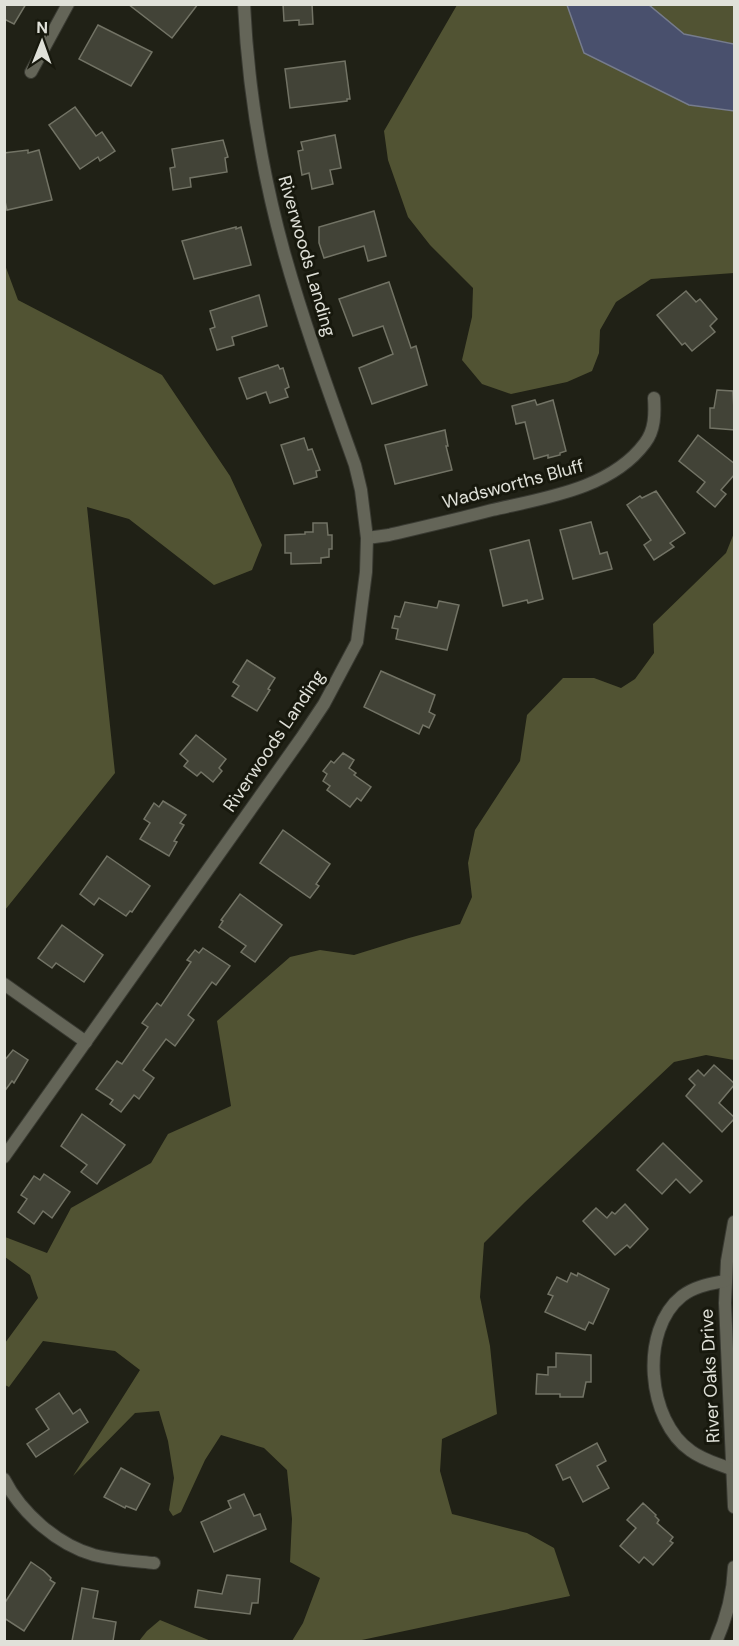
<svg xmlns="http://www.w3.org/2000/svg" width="739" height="1646" viewBox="0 0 739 1646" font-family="'DM Sans',sans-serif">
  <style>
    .forest { fill: #515333 }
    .water { fill: #49506d; stroke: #767c8d; stroke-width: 1.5 }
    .building { fill: #424337; stroke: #727365; stroke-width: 1.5 }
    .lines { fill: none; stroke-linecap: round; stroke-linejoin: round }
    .minor-casing { stroke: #393a32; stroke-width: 14 }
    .minor { stroke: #646558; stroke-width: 12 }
    .labels { text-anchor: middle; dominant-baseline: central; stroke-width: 6; stroke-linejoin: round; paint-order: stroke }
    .street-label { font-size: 18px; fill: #e0e1d9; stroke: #17180d }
  </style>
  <rect width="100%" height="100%" fill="#202116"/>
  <g class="forest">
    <polygon points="457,5 567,5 584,53 689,105 734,111 734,273 651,279 616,302 600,330 599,353 592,371 567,382 511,394 482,384 462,360 472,317 473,288 430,245 408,217 388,160 384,131"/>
    <polygon points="649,5 734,5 734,44 684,34"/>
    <polygon points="5,265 18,300 162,375 230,476 262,545 252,570 214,585 129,519 87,507 115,773 5,910"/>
    <polygon points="734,533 734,1060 706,1055 674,1062 525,1202 484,1243 480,1297 490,1346 497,1414 442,1439 440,1471 452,1514 527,1533 554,1548 570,1596 357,1641 292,1641 303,1623 320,1578 290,1562 292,1519 287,1470 264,1448 221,1435 205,1460 181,1512 173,1516 169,1510 174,1478 168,1441 159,1411 135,1413 73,1476 140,1370 115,1351 43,1341 9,1387 5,1385 5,1343 38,1298 30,1275 5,1257 5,1237 47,1253 71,1208 151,1163 168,1134 231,1106 217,1021 290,957 320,950 354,955 409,938 460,924 472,897 468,863 475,830 520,761 527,715 563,678 594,678 621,688 635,679 654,653 653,624 726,553"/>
    <polygon points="160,1620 211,1641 139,1641 147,1631"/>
  </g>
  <polygon class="water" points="567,5 649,5 684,34 734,44 734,111 689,105 584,53"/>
  <g class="building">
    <polygon points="4,4 26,4 14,24 4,19"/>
    <polygon points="128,4 198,4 172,38"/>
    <polygon points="283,4 312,4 313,24 299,25 299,20 284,21"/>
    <polygon points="98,25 152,52 131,86 79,59"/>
    <polygon points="345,61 350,99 347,99 347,101 290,108 285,69"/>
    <polygon points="75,107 96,136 102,132 115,151 100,161 98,157 80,169 49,125"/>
    <polygon points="335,135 341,168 330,170 333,184 312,189 309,173 302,175 298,151 303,150 301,142"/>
    <polygon points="223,140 228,157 225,158 227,172 190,178 191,187 173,190 170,168 175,167 172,149"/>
    <polygon points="28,150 28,153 39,150 52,200 7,210 4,197 4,153"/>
    <polygon points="374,211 386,256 368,261 364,246 324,258 319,243 319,227"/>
    <polygon points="236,227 236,229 241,227 251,265 194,279 182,241"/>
    <polygon points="389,282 411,348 416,346 427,385 372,404 359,368 393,354 383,326 353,336 339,299"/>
    <polygon points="686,291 696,302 700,299 717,319 710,326 715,332 692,351 685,343 682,345 657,315"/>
    <polygon points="259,295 267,326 232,337 234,345 217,350 210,329 215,327 210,311"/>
    <polygon points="278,365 280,369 283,368 289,387 285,389 288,397 270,403 266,392 247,399 239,378"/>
    <polygon points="717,390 733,391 735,430 710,428 710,408 714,408"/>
    <polygon points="535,400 537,405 553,400 566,451 560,453 560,455 548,458 548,455 534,459 525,422 516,424 512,406"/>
    <polygon points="445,430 448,446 446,446 452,470 395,484 385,445"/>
    <polygon points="698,435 735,464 735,474 721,490 726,494 715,507 697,492 705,482 679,461"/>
    <polygon points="304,438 308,450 312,449 320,470 316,471 317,477 294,484 281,445"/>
    <polygon points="656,491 685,533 670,543 674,547 654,560 644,545 651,540 627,505 640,496 642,498"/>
    <polygon points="591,522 600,554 607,552 612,569 573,579 560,530"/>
    <polygon points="313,523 327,523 328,535 332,535 332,549 329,549 329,557 321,558 321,563 291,564 291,553 285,553 285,535 305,534 305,532 313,532"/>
    <polygon points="529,540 543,599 528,603 527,600 503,606 490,550"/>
    <polygon points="439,601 459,605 447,650 396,639 398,629 392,628 395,616 400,617 405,602 437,608"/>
    <polygon points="247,660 275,678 268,689 270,690 257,711 232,696 239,686 233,682"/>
    <polygon points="381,671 435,695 429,712 435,715 429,728 423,725 419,734 364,707"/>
    <polygon points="196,735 226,759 219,768 222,771 213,782 201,772 197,776 184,766 188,761 180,754"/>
    <polygon points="343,753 354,760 349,768 356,773 354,775 371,787 361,801 357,798 350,807 327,790 330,786 323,781 327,774 323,771 331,761 334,763"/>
    <polygon points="163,801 186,815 180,823 184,825 174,841 177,842 169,856 140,839 150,823 144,819 154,803 159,807"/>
    <polygon points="283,830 330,864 316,884 319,886 310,898 260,863"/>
    <polygon points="107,856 150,886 132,912 130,911 126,916 99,898 94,905 80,894"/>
    <polygon points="240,894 282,925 255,962 241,952 246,946 219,927 223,921 221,920"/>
    <polygon points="62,925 103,955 84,982 56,963 52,968 38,958"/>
    <polygon points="203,948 230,966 216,985 212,982 188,1015 194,1020 175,1046 166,1039 143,1070 154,1078 139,1099 134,1095 121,1112 110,1104 113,1100 96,1089 117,1061 122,1064 148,1027 142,1023 157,1003 161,1006 191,962 187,960 195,950 199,953"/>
    <polygon points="13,1050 28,1060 14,1083 12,1081 4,1092 4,1061"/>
    <polygon points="714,1065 735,1084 719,1103 735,1118 722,1132 686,1096 695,1085 689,1079 698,1070 704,1076"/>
    <polygon points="82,1114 125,1145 97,1184 81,1172 87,1165 61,1146"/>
    <polygon points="663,1143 702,1181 690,1193 676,1179 662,1194 637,1170"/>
    <polygon points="44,1174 70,1192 52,1218 43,1211 34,1224 18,1212 27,1199 21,1195 34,1176 40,1180"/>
    <polygon points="625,1204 648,1229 630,1248 627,1245 615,1255 583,1221 596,1208 607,1218 612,1212 615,1214"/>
    <polygon points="571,1273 577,1276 578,1273 609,1289 593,1324 589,1322 585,1330 545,1312 553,1296 548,1294 557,1277 567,1282"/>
    <polygon points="556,1353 591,1355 591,1382 586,1382 583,1397 560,1397 560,1394 536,1394 537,1374 548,1375 548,1367 556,1367"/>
    <polygon points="59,1393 73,1414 80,1409 88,1422 36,1457 27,1444 49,1429 36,1409"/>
    <polygon points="597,1443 606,1461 597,1466 609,1488 583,1502 570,1477 563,1480 556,1465"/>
    <polygon points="121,1468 150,1484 136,1510 126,1506 125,1508 104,1497"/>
    <polygon points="244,1494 254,1516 260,1514 266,1529 214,1552 201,1522 231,1508 228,1501"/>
    <polygon points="643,1503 656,1515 655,1516 659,1520 657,1523 673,1537 670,1541 673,1543 653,1565 644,1557 639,1563 620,1546 636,1528 627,1520"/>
    <polygon points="31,1562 44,1571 51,1578 50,1580 55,1583 24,1631 4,1618 4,1604"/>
    <polygon points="227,1575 260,1579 258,1603 252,1603 250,1614 195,1607 198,1590 222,1594"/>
    <polygon points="82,1588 98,1591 93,1618 116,1622 113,1641 72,1641"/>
  </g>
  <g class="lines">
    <defs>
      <g id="minor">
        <polyline points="31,72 68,4"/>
        <path d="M367,538L389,535C423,527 458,519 492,510C544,498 611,489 645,443C655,430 655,414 654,398"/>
        <polyline points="4,984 86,1042"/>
        <path d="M4,1157L302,737L324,704L357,642L366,572L367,538L361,490L355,465C330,395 304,324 284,252C262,172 248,88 244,4"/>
        <polyline points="734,1222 727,1261 725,1303 734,1507"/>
        <path d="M725,1281C710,1284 695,1286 682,1296C639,1330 647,1421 691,1451C703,1460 719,1464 733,1470"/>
        <path d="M4,1479C21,1513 58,1545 94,1555C114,1560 134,1561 154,1563"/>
        <path d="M716,1642C727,1617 733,1593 734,1567"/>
      </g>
    </defs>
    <use href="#minor" class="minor-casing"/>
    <use href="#minor" class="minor"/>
  </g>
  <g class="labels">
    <g class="street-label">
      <text transform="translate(307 256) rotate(74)">Riverwoods Landing</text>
      <text transform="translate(513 484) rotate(-15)">Wadsworths Bluff</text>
      <text transform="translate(274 741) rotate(-56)">Riverwoods Landing</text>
      <text transform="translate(710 1376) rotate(-93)">River Oaks Drive</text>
    </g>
  </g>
  <rect width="739" height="1646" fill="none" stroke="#e0e1d9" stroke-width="12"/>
  <g transform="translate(42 42) rotate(1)" stroke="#17180d" stroke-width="4.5" paint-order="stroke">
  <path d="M0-4.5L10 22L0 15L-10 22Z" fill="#e0e1d9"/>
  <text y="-9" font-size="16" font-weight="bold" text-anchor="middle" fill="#e0e1d9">N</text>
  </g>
</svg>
